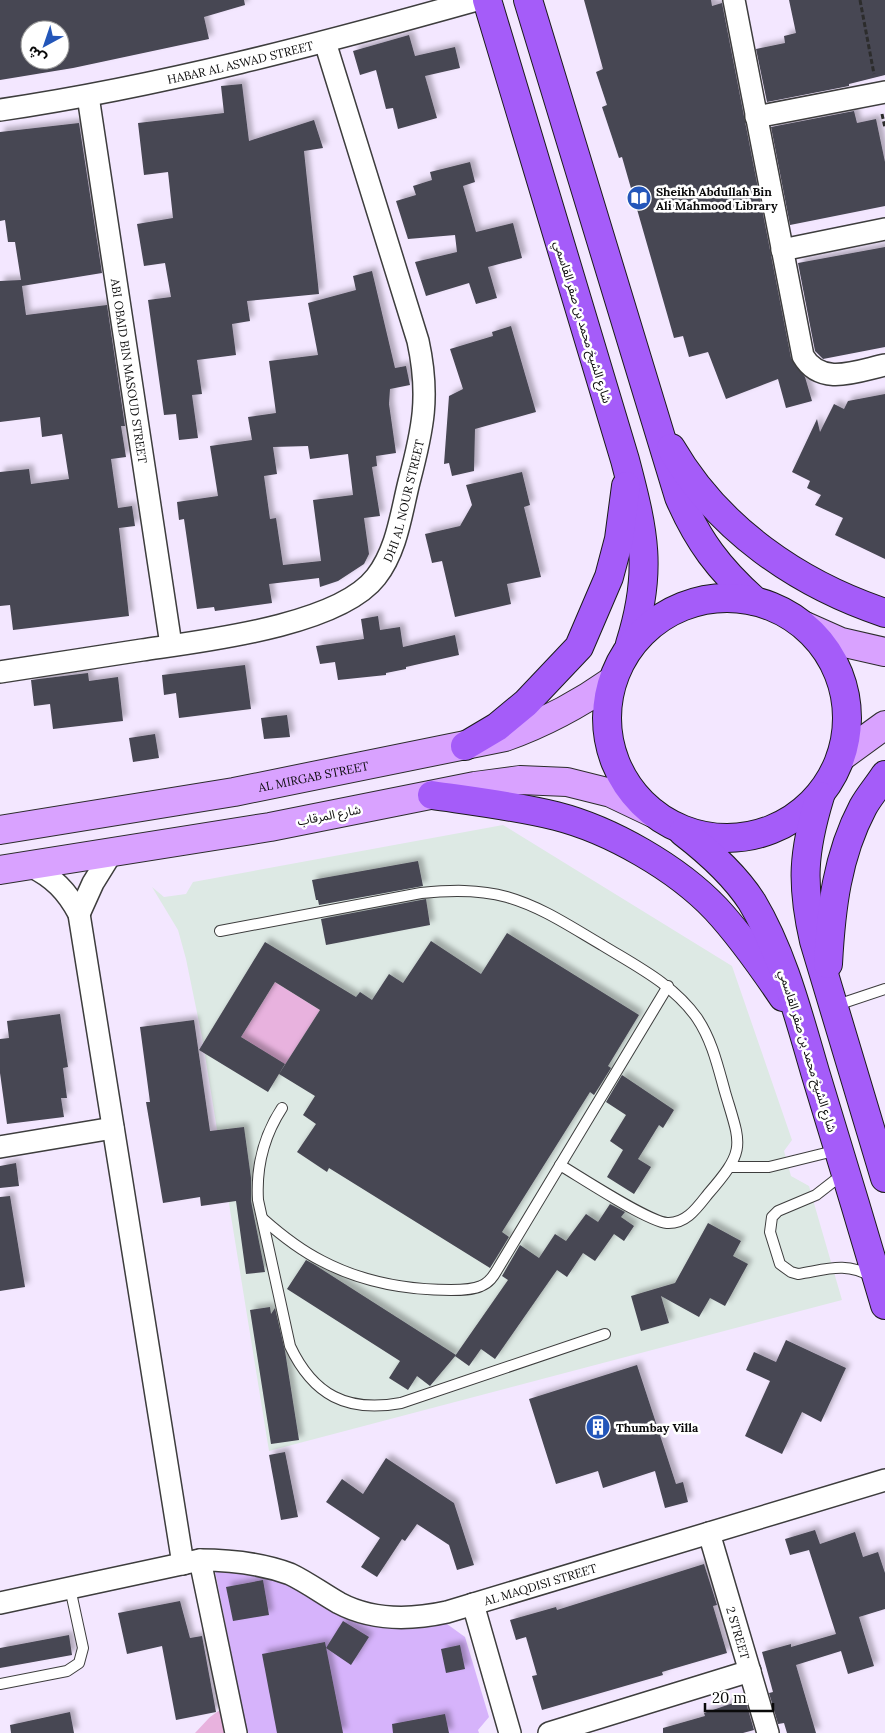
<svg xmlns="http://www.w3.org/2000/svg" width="885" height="1733" viewBox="0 0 885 1733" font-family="Lora,'Noto Sans Arabic',serif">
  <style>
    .industrial { fill: #dde9e4 }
    .green { fill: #e8b2de }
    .sand { fill: #d6b3fb }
    .building { fill: #474652; fill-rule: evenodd; filter: url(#shadow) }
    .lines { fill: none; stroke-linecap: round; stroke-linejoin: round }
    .service-casing { stroke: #3d3d3d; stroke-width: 12 }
    .minor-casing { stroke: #3d3d3d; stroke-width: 24 }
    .secondary-casing { stroke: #2c2c2c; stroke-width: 30 }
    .primary-casing { stroke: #1b1b1b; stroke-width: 30 }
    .path { stroke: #2c2c2c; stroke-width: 3; stroke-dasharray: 5 2.5; stroke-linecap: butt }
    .service { stroke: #fff; stroke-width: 10 }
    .minor { stroke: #fff; stroke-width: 21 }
    .secondary { stroke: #d9a2ff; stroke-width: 28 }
    .primary { stroke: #a55cf9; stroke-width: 28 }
    .labels { text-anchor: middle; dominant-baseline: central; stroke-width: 5; stroke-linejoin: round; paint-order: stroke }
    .street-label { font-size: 12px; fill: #0a0a0a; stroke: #fff }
    .poi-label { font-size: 12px; font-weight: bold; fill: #0a0a0a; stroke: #fff; text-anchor: start }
  </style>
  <defs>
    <filter id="shadow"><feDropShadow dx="4.5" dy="-4.5" stdDeviation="2.5" flood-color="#0004"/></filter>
  </defs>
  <rect width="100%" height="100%" fill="#f3e7ff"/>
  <polygon class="industrial" points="503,825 732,966 792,1140 784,1151 791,1176 809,1186 842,1300 269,1451 202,1037 186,959 178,930 152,887 164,897 186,894 193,882"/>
  <g class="green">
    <polygon points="275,982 320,1010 285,1065 241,1037"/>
    <polygon points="227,1705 233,1733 195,1733 210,1717"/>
  </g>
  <polygon class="sand" points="252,1570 286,1584 330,1610 409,1627 447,1624 465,1637 489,1717 478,1730 479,1733 247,1733 215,1571"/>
  <g class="building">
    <path d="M0,0H244L245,5L204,17L209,39L73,68L0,80ZM30,30H60V60H30Z"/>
    <polygon points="584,0 711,0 712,6 722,3 791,358 805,377 812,401 786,408 778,379 726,399 708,352 689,357 683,336 674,338 622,157 619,158 602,107 607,105 596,72 603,69"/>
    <polygon points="789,0 885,0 885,75 849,84 849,86 767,102 756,49 785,43 784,36 796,33"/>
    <polygon points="409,35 415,56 455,47 460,68 425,76 437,118 398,129 393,108 386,109 376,70 360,75 353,51"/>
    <polygon points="242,84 249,141 314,120 323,148 304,151 319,294 247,301 250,321 232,324 236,355 197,360 202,394 192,395 198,438 179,440 176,414 164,415 148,300 171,297 165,263 144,266 137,224 173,218 168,172 144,175 138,123 224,113 221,86"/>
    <polygon points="854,111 857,123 876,119 885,162 885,206 790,225 771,127"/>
    <polygon points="79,123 102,273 22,286 26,315 107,305 125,426 121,426 126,457 111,459 118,508 132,506 135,526 119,528 129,616 13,630 10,605 0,606 0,472 29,469 31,484 69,479 62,434 42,437 40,417 0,422 0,281 21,280 15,242 8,242 5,220 0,221 0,132"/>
    <polygon points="470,162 475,182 463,186 476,232 513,223 522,258 488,267 497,298 476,304 469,283 426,296 415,262 457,252 455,235 408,239 396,201 416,195 413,186 432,180 430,172"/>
    <polygon points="885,247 885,347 823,359 815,351 798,263"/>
    <path d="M372,271L395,368L406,366L410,385L390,389L389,404L396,453L376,456L377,466L372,467L380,516L364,518L369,554L364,564L338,581L320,587L319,578L269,584L272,603L215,611L214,607L197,609L184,519L179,520L177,502L218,496L210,446L252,440L248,417L276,413L269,361L318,355L308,303L356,290L353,276ZM308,446L310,459L348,454L353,495L313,500L321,561L283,565L276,518L270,519L264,476L277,474L273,447Z"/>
    <polygon points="511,326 536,412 475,429 474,471 452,476 449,463 444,464 449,396 463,389 450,349 493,336 492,332"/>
    <polygon points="885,394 885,559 835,535 843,518 815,505 821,495 807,488 810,481 792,472 817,419 820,432 834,404 844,409 848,401"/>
    <polygon points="522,472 530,505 524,507 541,577 507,584 511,604 455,617 442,561 432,563 425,534 460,526 472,505 466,485"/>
    <polygon points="378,616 380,630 400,627 403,647 455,635 459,655 406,667 406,669 386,673 386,675 338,680 335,662 320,664 316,646 364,639 361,619"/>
    <polygon points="245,665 251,709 179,718 176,693 164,695 162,675"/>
    <polygon points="88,673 89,681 118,677 123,721 53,729 50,704 34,706 31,680"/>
    <polygon points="287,715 290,737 264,739 261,718"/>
    <polygon points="155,734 159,758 133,762 129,738"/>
    <polygon points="418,861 423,886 319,905 318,900 316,900 312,880"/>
    <polygon points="426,899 430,925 326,945 321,919"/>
    <polygon points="507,933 639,1015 608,1066 611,1068 594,1095 590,1092 502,1232 509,1237 490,1268 329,1168 327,1172 297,1152 316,1124 303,1115 315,1096 279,1074 320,1010 275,982 241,1037 285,1064 268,1092 199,1050 265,942 356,997 360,992 372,1000 389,974 403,983 431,941 481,974"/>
    <polygon points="60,1014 68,1067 63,1068 67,1098 61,1098 64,1117 7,1124 0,1073 0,1039 9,1038 7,1021"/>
    <polygon points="194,1020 210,1131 244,1127 251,1178 251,1201 265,1272 246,1274 236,1201 201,1206 200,1197 163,1203 146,1102 150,1102 140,1027"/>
    <polygon points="622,1075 674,1110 663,1128 659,1125 638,1159 651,1167 634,1194 607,1177 623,1150 610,1141 626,1115 606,1102"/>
    <polygon points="16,1163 19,1186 0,1188 0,1166"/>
    <polygon points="10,1196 25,1287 0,1291 0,1197"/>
    <polygon points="610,1204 625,1212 621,1217 634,1226 624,1241 614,1234 595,1261 583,1253 567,1277 557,1270 495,1359 481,1349 469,1366 455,1356 508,1280 502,1276 520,1245 539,1258 555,1234 566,1241 586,1214 598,1222"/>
    <polygon points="708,1223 741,1241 733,1256 748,1264 725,1306 710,1298 699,1317 661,1296 669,1323 641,1331 631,1296 675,1283"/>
    <polygon points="306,1260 315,1265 456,1355 430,1386 417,1376 408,1390 389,1378 400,1361 287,1289"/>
    <polygon points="270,1307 271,1314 275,1308 285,1351 299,1440 271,1444 250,1310"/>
    <polygon points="786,1340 846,1368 821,1422 802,1412 782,1454 745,1436 770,1381 746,1370 754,1352 776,1362"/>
    <polygon points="637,1365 676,1484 683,1482 688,1502 665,1508 655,1471 603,1488 598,1471 556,1484 529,1399"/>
    <polygon points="285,1452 298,1517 281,1520 269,1455"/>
    <polygon points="386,1458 454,1503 474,1565 457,1570 449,1545 417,1524 405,1541 402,1539 377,1577 361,1567 380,1538 326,1502 342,1479 363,1494"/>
    <polygon points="815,1530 820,1544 855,1532 863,1557 878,1552 885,1573 885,1609 859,1617 874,1666 848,1674 841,1651 796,1665 816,1733 787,1733 784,1723 778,1724 769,1693 773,1692 762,1652 791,1644 791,1647 836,1634 809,1550 790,1555 785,1539"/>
    <polygon points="704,1564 717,1605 713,1606 727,1653 662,1672 663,1675 542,1710 532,1676 537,1675 526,1637 516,1640 510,1620 556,1607 557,1610"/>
    <polygon points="263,1580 269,1615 233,1621 226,1587"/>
    <polygon points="180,1601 190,1638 202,1636 216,1712 176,1720 162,1646 127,1654 118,1613"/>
    <polygon points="343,1621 369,1637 351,1665 326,1648"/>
    <polygon points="69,1635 72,1655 0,1668 0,1648"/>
    <polygon points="325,1642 343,1733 277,1733 262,1654"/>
    <polygon points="460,1645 465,1669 446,1673 441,1649"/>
    <polygon points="745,1699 754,1730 743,1733 663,1733 663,1728 705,1716 704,1713"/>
    <polygon points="70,1712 74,1733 11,1733 10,1725"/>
    <polygon points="445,1714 449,1733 393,1733 392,1724"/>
  </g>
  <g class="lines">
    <defs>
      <g id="service">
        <path d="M220,931L421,893C450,890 479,889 507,897C542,907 571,927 602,945C636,966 673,984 697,1018C712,1040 718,1067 725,1092C741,1146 747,1149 708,1194C697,1208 686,1224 667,1223C647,1221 582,1178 560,1165"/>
        <polyline points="834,1006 885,989"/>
        <path d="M282,1108C263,1137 256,1166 258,1200L290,1346C313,1395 347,1413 401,1403L605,1334"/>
        <polyline points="731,1167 769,1167 838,1150"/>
        <path d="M843,1174L816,1195L778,1211L772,1217L770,1232L780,1264L791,1272L798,1274C825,1270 846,1261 872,1277"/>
        <path d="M263,1219C281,1235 300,1250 322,1261C362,1282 406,1290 451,1290C461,1290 472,1290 481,1286C489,1283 493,1277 497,1270L668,986"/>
        <polyline points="0,1684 67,1671 79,1663 83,1648 70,1588"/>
      </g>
      <g id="minor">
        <path d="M734,0L803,356C821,387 857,371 885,365"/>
        <path id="s1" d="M88,96L171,645"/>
        <path id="s2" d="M0,110C162,86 320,44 477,0"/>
        <polyline points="756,117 885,92"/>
        <polyline points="782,250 885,229"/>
        <path id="s3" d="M0,672C47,665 95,657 142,650C202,641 338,626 376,577C397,550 401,514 409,482C423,429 430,396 418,341L325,42"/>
        <path d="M30,866C53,877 67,891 79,914L183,1564"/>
        <polyline points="79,914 93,883 111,854"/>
        <polyline points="0,1147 113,1128"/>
        <path id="s4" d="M709,1533L768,1733"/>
        <polyline points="200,1560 236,1733"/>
        <path id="s5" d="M0,1603L200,1560C231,1560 260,1563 290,1574C307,1582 323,1594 339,1603C373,1621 411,1620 447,1612L885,1480"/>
        <polyline points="473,1604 510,1733"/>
        <polyline points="549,1733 750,1671"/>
      </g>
      <g id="secondary">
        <polyline points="805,626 841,642 885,652"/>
        <polyline points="841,757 885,725"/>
        <path id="s6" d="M0,830L234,792L505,737C544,723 578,705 612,681"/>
        <polyline points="0,870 270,827 475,786 520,780 567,782 611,793 653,813"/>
      </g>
      <g id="primary">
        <path d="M487,0L625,460C644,532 653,571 630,644"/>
        <path d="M528,0L679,497C698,541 719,569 755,601"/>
        <path d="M671,448C718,529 798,584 885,613"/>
        <circle cx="727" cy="718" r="120"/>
        <polyline points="465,746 497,727 526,703 579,647 609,577 619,539 626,486"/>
        <path d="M432,795C473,801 516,806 556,816C611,830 677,868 716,909C741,936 762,966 783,997"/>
        <path d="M820,796C803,852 801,884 814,941L885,1178"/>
        <path d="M683,832C709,852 734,874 752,902C783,954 798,1014 815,1072C839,1150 862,1227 885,1305"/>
        <path d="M828,964C831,909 837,856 863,807C869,796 878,786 885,775"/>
      </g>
    </defs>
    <use href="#service" class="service-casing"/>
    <use href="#minor" class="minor-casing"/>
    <use href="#secondary" class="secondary-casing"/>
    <use href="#primary" class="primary-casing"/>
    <g class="path">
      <polyline points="860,0 874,74"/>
      <polyline points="882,114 885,128"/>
    </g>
    <use href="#service" class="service"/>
    <use href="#minor" class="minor"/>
    <use href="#secondary" class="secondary"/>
    <use href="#primary" class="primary"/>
  </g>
  <defs>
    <symbol id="library-disc" viewBox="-11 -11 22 22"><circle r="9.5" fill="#2356b9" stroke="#fff"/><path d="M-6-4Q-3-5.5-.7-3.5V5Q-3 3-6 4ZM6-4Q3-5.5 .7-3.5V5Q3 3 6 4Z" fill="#fff"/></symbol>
    <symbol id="building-disc" viewBox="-11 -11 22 22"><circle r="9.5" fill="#2356b9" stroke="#fff"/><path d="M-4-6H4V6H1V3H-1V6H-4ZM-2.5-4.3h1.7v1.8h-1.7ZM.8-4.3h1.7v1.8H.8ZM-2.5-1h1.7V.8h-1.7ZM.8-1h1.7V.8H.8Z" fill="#fff"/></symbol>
  </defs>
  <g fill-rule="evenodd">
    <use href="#library-disc" x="625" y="184" width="28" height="28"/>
    <use href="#building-disc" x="584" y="1413" width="28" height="28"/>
  </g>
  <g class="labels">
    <g class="street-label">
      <text stroke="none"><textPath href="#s2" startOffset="245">HABAR AL ASWAD STREET</textPath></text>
      <text transform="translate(583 322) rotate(73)">شارع الشيخ محمد بن صقر القاسمي</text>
      <text stroke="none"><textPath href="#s1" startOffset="278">ABI OBAID BIN MASOUD STREET</textPath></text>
      <text stroke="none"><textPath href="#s3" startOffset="475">DHI AL NOUR STREET</textPath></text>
      <text stroke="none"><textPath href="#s6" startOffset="318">AL MIRGAB STREET</textPath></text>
      <text transform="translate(329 815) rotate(-11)">شارع المرقاب</text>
      <text transform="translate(808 1051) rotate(73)">شارع الشيخ محمد بن صقر القاسمي</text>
      <text stroke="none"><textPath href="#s5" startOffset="561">AL MAQDISI STREET</textPath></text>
      <text stroke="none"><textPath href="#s4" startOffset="104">2 STREET</textPath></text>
    </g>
    <g class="poi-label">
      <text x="656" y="191">Sheikh Abdullah Bin<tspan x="656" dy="14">Ali Mahmood Library</tspan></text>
      <text x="616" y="1427">Thumbay Villa</text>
    </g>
  </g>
  <g transform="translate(45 45) rotate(220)"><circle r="24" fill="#ffffff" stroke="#9d9d9d"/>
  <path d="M0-4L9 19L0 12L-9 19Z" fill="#2356b9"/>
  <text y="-8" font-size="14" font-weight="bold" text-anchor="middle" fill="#0a0a0a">ش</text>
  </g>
  <path d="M705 1703v8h68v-8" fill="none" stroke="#0a0a0a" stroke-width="2.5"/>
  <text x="712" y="1703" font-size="15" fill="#0a0a0a" stroke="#ffffff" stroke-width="4" paint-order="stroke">20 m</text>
</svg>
